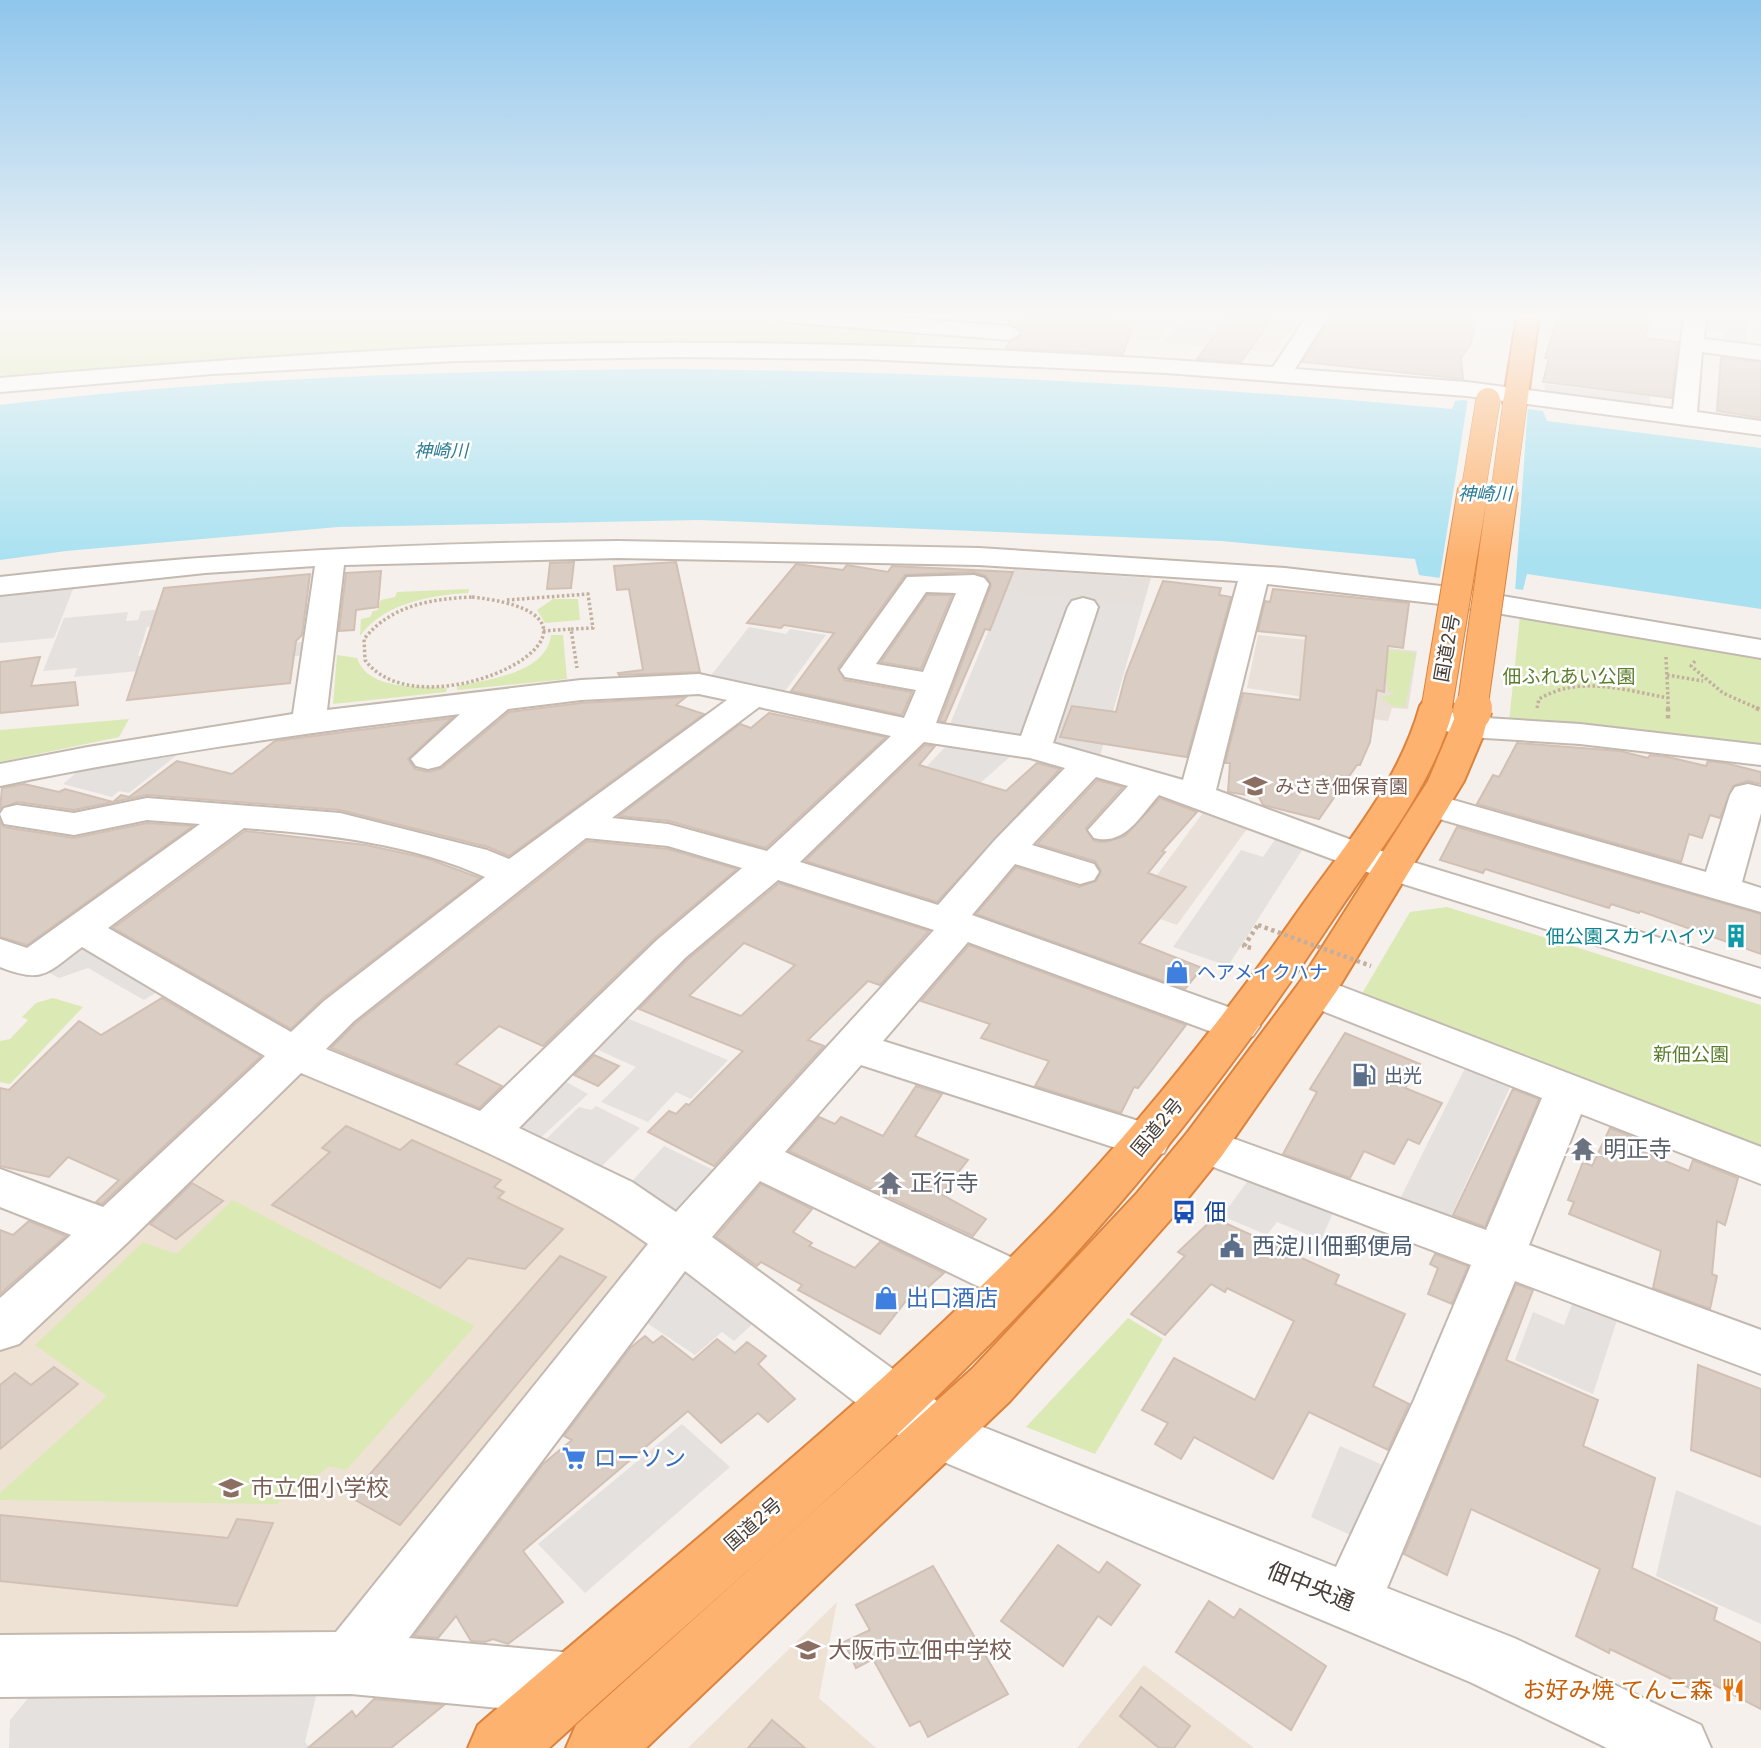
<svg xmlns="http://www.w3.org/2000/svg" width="1761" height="1748" font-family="Inter,'Noto Sans JP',sans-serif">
	<rect width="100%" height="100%" fill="#f5f0eb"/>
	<g fill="#e9e1d9">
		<path d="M1006 316H1170L1175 317 1158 342 1007 329Z"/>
		<path d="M1183 316H1303L1274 353 1163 342Z"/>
		<path d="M1258 635 1417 651 1408 709 1392 708 1388 721 1333 714 1328 701 1247 688Z"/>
		<path d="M1205 810 1250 825 1177 925 1132 909Z"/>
	</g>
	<path fill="#e5e0dc" d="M1014 569 1151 578 1100 756 1021 738 949 727Z"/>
	<g fill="#eee2d5">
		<path d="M306 1067 658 1235 341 1634 0 1644V1341Z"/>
		<path d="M837 1602 819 1698 876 1748H688Z"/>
		<path d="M1144 1665 1254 1748H1077Z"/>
	</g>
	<g fill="#dbe9b5">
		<path d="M0 316H633L736 319 922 334 907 351 732 346 350 352 0 382Z"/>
		<path d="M469 589 468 593C430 595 383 604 360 636L361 619 370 617 373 611 378 610 381 600 395 597 397 592Z"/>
		<path d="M553 599H578L580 620 545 623 537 610Z"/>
		<path d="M1520 616 1761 656V746L1509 722Z"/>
		<path d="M551 635H563L567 679 457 690V686C487 680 547 673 551 635Z"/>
		<path d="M1383 649 1416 653 1405 707 1392 706 1381 697 1396 694 1388 691Z"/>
		<path d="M337 655 357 658C369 692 419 685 447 688L446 692 333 704Z"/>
		<path d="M129 719 119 737 0 762V730Z"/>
		<path d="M1447 907 1761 1005V1152L1360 997 1410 912Z"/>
		<path d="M53 998 83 1007 10 1084 0 1082V1041L10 1039 28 1020 22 1017 36 1003Z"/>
		<path d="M233 1200 475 1326 346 1470 330 1466 277 1504 0 1500V1493L107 1396 35 1345 143 1242 176 1254Z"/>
		<path d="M1128 1318 1163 1339 1095 1454 1026 1427Z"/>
	</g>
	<g fill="#e4e1df">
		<path d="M1184 316H1228L1210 340 1170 334Z"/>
		<path d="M1707 316H1747V348L1722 342 1723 332 1707 330Z"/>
		<path d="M1545 384 1650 396 1651 409 1544 396Z"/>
		<path d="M73 589 54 638 0 643V596Z"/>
		<path d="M1005 592 1143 605 1113 710 1069 704 1055 745 949 727Z"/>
		<path d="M246 602 245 610 319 603 318 612 147 627 138 656 311 641 308 655 74 677 77 668 43 671 64 618 128 612 126 621 138 620 141 611Z"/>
		<path d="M749 627 786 634 790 629 826 635 785 691 709 678Z"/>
		<path d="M950 742 1012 755 978 785 927 766Z"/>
		<path d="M187 747 129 793 119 791 112 797 63 784 85 765Z"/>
		<path d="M1278 835 1306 844 1228 966 1173 947 1241 850 1263 857Z"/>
		<path d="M77 938 167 986 144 1000 88 968 59 978 37 966Z"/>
		<path d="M617 1014 728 1060 691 1099 676 1092 648 1122 601 1102 636 1067 585 1044Z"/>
		<path d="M1466 1066 1512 1083 1445 1229 1395 1209Z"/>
		<path d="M554 1075 588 1094 535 1143 500 1127Z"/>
		<path d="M596 1106 640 1128 596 1172 542 1143 579 1107 591 1110Z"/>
		<path d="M664 1146 724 1175 685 1221 625 1189Z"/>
		<path d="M1255 1171 1338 1202 1321 1240 1277 1222 1267 1235 1222 1216Z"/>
		<path d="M697 1262 762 1315 734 1341 722 1332 695 1355 638 1317 677 1268Z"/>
		<path d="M1574 1299 1618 1317 1593 1394 1515 1360 1533 1312 1564 1325Z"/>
		<path d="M682 1424 730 1467 585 1593 538 1544Z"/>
		<path d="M1340 1446 1394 1470 1368 1543 1311 1517Z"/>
		<path d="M1676 1490 1761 1526V1624L1656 1576Z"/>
		<path d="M38 1686 317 1692 305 1742 310 1748H9L10 1720Z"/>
	</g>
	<path fill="#a9e1f1" d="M660 369C925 371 1188 385 1452 409L1455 401 1463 400 1543 411 1547 421 1761 448V609L1527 574 1523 590 1419 575 1415 559 1221 541 699 520 338 527 66 551 0 560V405C218 378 440 371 660 369Z"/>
	<path fill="#f5f0eb" d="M1468 398 1528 405 1515 592 1439 582Z"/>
	<g fill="#dacdc3" stroke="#d2c0b4" stroke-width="2" fill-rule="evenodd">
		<path d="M1023 316H1078L1135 321 1123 354 1006 348 1009 343 1023 334 1017 327Z"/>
		<path d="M1230 316H1274L1241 362 1197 359Z"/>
		<path d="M1331 316H1477L1471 343 1461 358 1463 379 1302 362Z"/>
		<path d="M1558 316H1650L1645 338 1678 342 1672 398 1543 382 1549 358H1545Z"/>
		<path d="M1721 357 1761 362V418L1717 411Z"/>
		<path d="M574 562 571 588 547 589 550 563Z"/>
		<path d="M676 562 700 672 619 675 618 673 643 670 629 589 617 590 614 566Z"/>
		<path d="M796 564 843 570 847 565 888 572 892 566 1013 572 990 630 985 629 945 722 940 721 991 585 986 576 974 572 905 575 838 668 845 680 912 692 902 715 791 691 834 633 784 625 781 628 747 623Z"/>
		<path d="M381 571 378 607 356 610 354 630 339 631 346 573Z"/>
		<path d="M310 574 302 635 296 641 290 683 127 700 164 588Z"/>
		<path d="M1163 581 1221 588 1219 595 1231 597 1187 757 1060 737 1072 706 1116 712 1126 674Z"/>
		<path d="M1273 589 1409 603 1403 648 1388 646 1384 692 1377 690 1370 742 1360 765H1357L1319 819 1263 805 1259 797 1228 792 1230 763H1225L1243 693 1300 700 1306 636 1258 631 1265 601 1270 602Z"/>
		<path d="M927 595H952L921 669 881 662Z"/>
		<path d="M40 657 31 686 75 682 78 705 0 713V662Z"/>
		<path d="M686 697 676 705 704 714 509 856 488 847 340 810 147 795 74 810 17 802 0 809 2 788 24 784 59 792 65 789 113 802 121 795 129 797 177 761 232 774 275 741 452 718 408 759 415 769 429 772 442 768 509 712 581 703Z"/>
		<path d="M769 713 886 737 766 848 669 821 619 816 740 724 751 728Z"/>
		<path d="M1517 743 1620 751 1648 758 1650 755 1668 757 1706 766 1708 761 1725 763 1761 772V784L1747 781 1733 786 1720 818 1710 815 1702 838 1689 834 1681 862 1477 804 1493 775 1499 777Z"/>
		<path d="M925 745 935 746 919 765 1006 791 1037 763 1060 769 937 902 805 861Z"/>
		<path d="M1097 780 1123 787 1086 828 1094 841 1105 842 1125 836 1160 798 1197 812 1162 851 1165 852 1148 873 1186 887 1139 943 1202 968 1185 989 976 914 1016 867 1079 887 1096 881 1101 871 1095 861 1037 844Z"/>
		<path d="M0 821 4 827 74 838 147 823 193 826 27 945 0 937Z"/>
		<path d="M1457 827 1761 914V954L1640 911 1639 913 1611 904 1609 908 1485 869 1483 873 1440 860Z"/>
		<path d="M245 831 366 845 426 858 480 878 322 999 291 1029 113 928Z"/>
		<path d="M587 841 668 849 737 869 655 938 543 1046 499 1026 456 1064 502 1086 479 1108 331 1048 356 1023Z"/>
		<path d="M779 883 929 931 880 985 868 981 808 1040 824 1046 714 1166 648 1132 669 1111 676 1114 686 1104 689 1105 743 1051 639 1009 687 960ZM744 943 795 965 741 1016 689 996Z"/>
		<path d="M969 945 1186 1025 1138 1088 1134 1087 1121 1113 1035 1086 1049 1061 981 1038 990 1024 921 1001Z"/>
		<path d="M162 998 261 1056 102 1204 96 1202 119 1180 68 1157 49 1177 0 1166V1088L9 1090 79 1021 101 1035Z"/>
		<path d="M1345 1033 1420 1064 1405 1088 1442 1103 1419 1144 1408 1139 1394 1164 1364 1151 1350 1178 1283 1154 1317 1092 1310 1089Z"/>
		<path d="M594 1055 619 1066 598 1086 574 1075Z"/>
		<path d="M916 1086 942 1094 915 1136 968 1160 941 1194 986 1219 973 1236 789 1151 819 1117 835 1124 841 1117 883 1136Z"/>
		<path d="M1513 1089 1539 1099 1485 1227 1453 1215Z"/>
		<path d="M346 1126 400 1150 412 1140 501 1180 494 1187 504 1192 498 1198 563 1229 525 1269 468 1258 440 1288 272 1205 330 1152 322 1148Z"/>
		<path d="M1610 1128 1631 1136 1627 1145 1689 1171 1693 1160 1738 1178 1725 1225 1717 1221 1712 1274 1717 1276 1710 1309 1653 1288 1661 1251 1569 1214 1574 1202 1568 1200 1583 1162 1592 1166Z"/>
		<path d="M192 1183 223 1201 176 1239 150 1224Z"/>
		<path d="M761 1184 812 1209 793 1232 812 1243 809 1246 855 1268 880 1242 944 1273 919 1295 913 1292 880 1334 798 1290 802 1285 761 1262 757 1266 716 1237Z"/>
		<path d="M1214 1218 1339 1275 1335 1284 1405 1314 1373 1386 1409 1404 1388 1450 1309 1412 1273 1479 1194 1437 1181 1459 1155 1444 1168 1423 1142 1410 1174 1358 1255 1400 1294 1321 1227 1288 1225 1292 1211 1284 1165 1335 1131 1314 1185 1256 1178 1252Z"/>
		<path d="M29 1221 66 1236 0 1294V1230L13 1235Z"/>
		<path d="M1435 1254 1468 1266 1452 1304 1428 1294 1438 1268 1430 1264Z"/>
		<path d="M560 1256 606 1277 400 1525 350 1497Z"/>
		<path d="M1516 1284 1533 1290 1506 1360 1598 1400 1583 1446 1655 1478 1632 1568 1717 1608 1714 1620 1761 1643V1709L1701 1678 1698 1692 1610 1649 1609 1653 1576 1636 1600 1569 1471 1509 1447 1575 1404 1554Z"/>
		<path d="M645 1336 653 1343 662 1336 693 1360 717 1339 735 1353 747 1342 766 1356 758 1364 795 1399 768 1422 758 1413 721 1443 688 1411 523 1551 563 1602 508 1644 493 1639 485 1642 471 1641 456 1616 438 1638 414 1636 543 1464 572 1440 564 1436 630 1348Z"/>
		<path d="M1698 1365 1761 1389V1477L1691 1450Z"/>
		<path d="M54 1367 78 1384 0 1449V1385L15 1373 31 1385Z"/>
		<path d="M0 1515 228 1538 237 1519 273 1523 237 1606 0 1581Z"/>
		<path d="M1058 1545 1099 1573 1107 1562 1140 1585 1111 1625 1098 1616 1063 1666 1001 1621Z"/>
		<path d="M933 1566 1008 1694 928 1737 920 1721 910 1726 873 1659 856 1668 844 1642 870 1630 856 1605Z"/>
		<path d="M1209 1601 1234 1618 1240 1609 1326 1666 1291 1730 1176 1652Z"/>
		<path d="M1141 1687 1190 1726 1174 1748H1159L1120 1716Z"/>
		<path d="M374 1699 444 1705 391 1748H308L352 1711 356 1717Z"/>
		<path d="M772 1720 805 1748H748Z"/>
	</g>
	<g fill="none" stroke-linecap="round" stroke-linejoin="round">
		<g stroke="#c4b9b0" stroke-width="4">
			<g id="minor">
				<path d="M775 316H876L1010 326 1021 333 1010 340 785 322Z"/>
				<path d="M1307 316H1328L1295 369 1467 382 1673 409 1684 316H1706L1704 339 1761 346V360L1702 352 1697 412 1761 421V435L1467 396 1166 373 864 359 679 357 456 361 212 374 0 392V378C151 365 302 354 454 347 727 336 1001 347 1273 367Z"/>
				<path d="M618 541 979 548 1285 568 1449 587 1761 640V658L1449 605 1267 584 1216 790 1406 860 1761 969V997L1378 876 1159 795C1140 816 1125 846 1094 838L1088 830 1128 786 1096 777 1032 845 1094 864 1099 872 1094 880 1080 884 1015 864 972 915 1253 1016 1260 1026 1253 1036 1238 1041 1223 1036 968 942 883 1041 1164 1129 1170 1141 1164 1153 1147 1158 861 1065 785 1152 1034 1268 1041 1282 1034 1296 1016 1302 998 1296 760 1181 712 1237 960 1418 1336 1567 1414 1400 1471 1265 1187 1157 1181 1145 1187 1133 1204 1128 1486 1230 1542 1098 1300 1002 1294 992 1300 982 1315 978 1330 982 1761 1147V1184L1581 1114 1529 1245 1761 1330V1374L1515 1281 1387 1588 1514 1638 1701 1725 1711 1748H1607L1470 1682 920 1452 685 1271 409 1638 572 1653 594 1662 604 1684 594 1706 572 1715 351 1694 0 1697V1635L336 1632 648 1244C543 1169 420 1123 301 1073L127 1243 19 1344 0 1350V1298L71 1235 0 1207V1169L103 1207 265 1056 82 947C47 973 44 984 0 967V939L27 948 200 824 147 820 74 835 4 824 0 814 4 808 17 805 74 813 147 798 340 813 487 850 509 859 727 700 699 694 581 700 508 709 440 766 428 769 416 766 411 759 460 714C306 733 152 754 0 786V764L88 747 293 714 315 566 205 573 0 595V577C206 553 411 543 618 541ZM618 558 979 565 1238 581 1183 780 1053 743 1098 607 1094 601 1083 598 1072 601 1068 607 1021 736 936 723 989 584 984 578 974 575 907 577 840 670 845 677 916 690 904 718 699 674 581 680 327 710 344 565ZM926 592 956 593 923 672 876 664ZM759 707 891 736 767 851 668 824 612 818ZM924 742 1030 758 1065 768 994 841 938 905 800 862ZM244 828C325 834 409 843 485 877L324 1001 291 1032 108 928ZM586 838 668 846 742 868 657 940 480 1111 326 1049 354 1021ZM778 880 934 930 676 1212 632 1182 519 1128 685 958Z"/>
				<path d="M1435 708 1470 717 1580 724 1761 745V765L1580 744 1469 737 1423 725 1418 718 1423 711Z"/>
				<path d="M1748 784 1761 787V813L1742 882 1761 888V912L1419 813 1414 805 1419 797 1432 794 1706 872 1730 795 1735 787Z"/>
			</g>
		</g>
		<g stroke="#dd833d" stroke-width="4">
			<g id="highway">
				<path d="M1517 316H1539L1527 403 1524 408H1506L1503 403Z"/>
				<path d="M1437 696 1449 699 1454 706C1434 786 1379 850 1334 918 1260 1029 1182 1134 1093 1234 928 1421 733 1581 549 1748H468L478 1725C673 1556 877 1397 1056 1211 1145 1117 1225 1016 1299 910 1345 845 1398 784 1420 706L1425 699Z"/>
				<path d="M1472 702 1484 705 1489 712 1483 736 1464 781 1336 992 1221 1157 1171 1219 1010 1401 646 1748H566L576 1725 972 1369 1137 1193 1187 1133 1300 982 1428 781 1460 705Z"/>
			</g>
		</g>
		<g stroke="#c3af9f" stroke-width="3.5" stroke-dasharray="2.5 2.5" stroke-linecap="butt">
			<path d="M472 597C661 618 423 740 365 660L364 639C391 605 431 599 472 597Z"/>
			<path d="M507 600 588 594 593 628 571 629 577 668"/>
			<path d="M543 631 571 629"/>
			<path d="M1666 657 1668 698"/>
			<path d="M1695 661 1691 666 1723 693 1761 710"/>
			<path d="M1667 675 1703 681"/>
			<path d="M1537 708 1539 699C1579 675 1625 690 1668 698V710"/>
		</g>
		<g stroke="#c3af9f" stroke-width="4.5" stroke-dasharray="3.5 3.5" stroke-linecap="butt">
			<path d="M1668 708V721"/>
			<path d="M1756 708 1761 710"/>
			<path d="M1251 948 1244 946 1258 925"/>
		</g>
		<use href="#minor" fill="#fff" fill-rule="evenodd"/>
		<use href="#highway" fill="#fdb26f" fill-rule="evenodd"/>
		<g stroke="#dd833d" stroke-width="25" stroke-linecap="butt">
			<g id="highway-bridge-far2">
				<path d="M1473 492 1488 400"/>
				<path d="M1503 492 1515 403"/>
			</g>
		</g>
		<g stroke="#dd833d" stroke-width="32" stroke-linecap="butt">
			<g id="highway-bridge-far1">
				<path d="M1437 706 1473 490"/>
				<path d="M1472 710 1503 490"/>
			</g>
		</g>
		<g stroke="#dd833d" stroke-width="41" stroke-linecap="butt">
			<path id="highway-bridge" d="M1472 712 1473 708"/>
		</g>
		<path stroke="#c3af9f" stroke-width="4.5" stroke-dasharray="3.5 3.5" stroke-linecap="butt" d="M1258 925 1371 966"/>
		<use href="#highway-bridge-far2" stroke="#fdb26f" stroke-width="24"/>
		<use href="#highway-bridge-far1" stroke="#fdb26f" stroke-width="30"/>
		<use href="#highway-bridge" stroke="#fdb26f" stroke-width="38"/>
	</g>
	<linearGradient id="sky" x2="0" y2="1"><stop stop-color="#8fc6ec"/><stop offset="0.56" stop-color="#faf8f6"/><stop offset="1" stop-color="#faf8f6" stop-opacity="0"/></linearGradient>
	<rect width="1761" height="561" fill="url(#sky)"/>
	<defs>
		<g id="school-bare" transform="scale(1.89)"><path d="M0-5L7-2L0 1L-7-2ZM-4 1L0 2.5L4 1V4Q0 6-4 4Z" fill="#8d6e63" stroke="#fff" stroke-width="2.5" paint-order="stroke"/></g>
		<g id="building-bare" transform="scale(1.89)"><path d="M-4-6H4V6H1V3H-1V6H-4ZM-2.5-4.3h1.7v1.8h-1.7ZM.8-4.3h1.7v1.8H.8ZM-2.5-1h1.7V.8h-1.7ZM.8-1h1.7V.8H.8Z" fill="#0f9aa8" stroke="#fff" stroke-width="2.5" paint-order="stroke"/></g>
		<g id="shop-bare" transform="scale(1.89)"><path d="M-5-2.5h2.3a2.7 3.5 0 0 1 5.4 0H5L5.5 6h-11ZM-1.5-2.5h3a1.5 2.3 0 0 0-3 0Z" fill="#3f7fe0" stroke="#fff" stroke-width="2.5" paint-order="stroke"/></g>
		<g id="fuel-bare" transform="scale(1.89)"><path d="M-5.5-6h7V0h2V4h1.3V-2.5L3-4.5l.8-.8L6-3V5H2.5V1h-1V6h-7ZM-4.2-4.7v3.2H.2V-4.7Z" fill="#5c6f8a" stroke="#fff" stroke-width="2.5" paint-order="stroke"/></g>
		<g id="temple-bare" transform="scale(1.89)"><path d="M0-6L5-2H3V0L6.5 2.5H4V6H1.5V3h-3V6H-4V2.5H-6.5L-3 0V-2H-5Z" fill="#6b7280" stroke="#fff" stroke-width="2.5" paint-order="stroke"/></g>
		<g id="bus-bare" transform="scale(1.89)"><path d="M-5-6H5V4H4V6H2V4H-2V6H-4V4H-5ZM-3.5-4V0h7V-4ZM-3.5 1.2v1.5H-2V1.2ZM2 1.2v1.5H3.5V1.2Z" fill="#1a4fb4" stroke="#fff" stroke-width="2.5" paint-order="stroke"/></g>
		<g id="civic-bare" transform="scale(1.89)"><path d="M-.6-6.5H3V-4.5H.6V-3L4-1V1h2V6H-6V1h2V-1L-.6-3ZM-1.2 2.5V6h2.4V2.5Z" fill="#5c6f8a" stroke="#fff" stroke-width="2.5" paint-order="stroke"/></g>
		<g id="supermarket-bare" transform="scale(1.89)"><path d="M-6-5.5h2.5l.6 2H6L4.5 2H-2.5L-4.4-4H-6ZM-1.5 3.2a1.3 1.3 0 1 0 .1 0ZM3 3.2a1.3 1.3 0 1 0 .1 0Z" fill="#3f7fe0" stroke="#fff" stroke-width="2.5" paint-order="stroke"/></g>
		<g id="restaurant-bare" transform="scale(1.89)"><path d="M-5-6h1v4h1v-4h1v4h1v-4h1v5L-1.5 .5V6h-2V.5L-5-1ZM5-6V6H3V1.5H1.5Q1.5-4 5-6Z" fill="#e8710a" stroke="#fff" stroke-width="2.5" paint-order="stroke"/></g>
	</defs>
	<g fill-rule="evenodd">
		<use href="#school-bare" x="1255" y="786"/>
		<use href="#building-bare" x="1736" y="936"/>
		<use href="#shop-bare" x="1177" y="972"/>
		<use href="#fuel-bare" x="1364" y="1075"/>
		<use href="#temple-bare" x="1583" y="1149"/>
		<use href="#temple-bare" x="890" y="1183"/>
		<use href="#bus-bare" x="1184" y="1212"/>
		<use href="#civic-bare" x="1232" y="1246"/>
		<use href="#shop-bare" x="886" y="1298"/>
		<use href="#supermarket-bare" x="574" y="1458"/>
		<use href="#school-bare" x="231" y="1488"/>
		<use href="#school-bare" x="808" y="1650"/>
		<use href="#restaurant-bare" x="1733" y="1690"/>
	</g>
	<g text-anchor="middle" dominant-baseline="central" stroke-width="5" stroke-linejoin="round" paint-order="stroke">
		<g font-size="18" font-style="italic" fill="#2b7d96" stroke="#fff">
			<text x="441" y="450">神崎川</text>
			<text x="1485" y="493">神崎川</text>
		</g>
		<g font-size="19" fill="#4a4039" stroke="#fff">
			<text transform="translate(1447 648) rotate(-80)">国道2号</text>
			<text transform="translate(1157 1127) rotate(-50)">国道2号</text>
			<text transform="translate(753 1524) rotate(-41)">国道2号</text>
		</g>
		<g font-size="19" fill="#5a7d2b" stroke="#fff">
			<text x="1569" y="676">佃ふれあい公園</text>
			<text x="1691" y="1054">新佃公園</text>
		</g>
		<g font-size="19" fill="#785e54" stroke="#fff" text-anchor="start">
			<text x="1275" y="786">みさき佃保育園</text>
		</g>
		<g font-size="19" fill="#0d838f" stroke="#fff" text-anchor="end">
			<text x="1716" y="936">佃公園スカイハイツ</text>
		</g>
		<g font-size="19" fill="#366cbe" stroke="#fff" text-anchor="start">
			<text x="1197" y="972">ヘアメイクハナ</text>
		</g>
		<g font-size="19" fill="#4e5e75" stroke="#fff" text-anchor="start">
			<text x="1384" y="1075">出光</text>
		</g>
		<g font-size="23" fill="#5b616d" stroke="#fff" text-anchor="start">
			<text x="1603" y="1149">明正寺</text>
			<text x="910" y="1183">正行寺</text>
		</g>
		<g font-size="23" fill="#164399" stroke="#fff" text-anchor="start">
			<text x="1204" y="1212">佃</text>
		</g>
		<g font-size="23" fill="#4e5e75" stroke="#fff" text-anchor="start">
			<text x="1252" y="1246">西淀川佃郵便局</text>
		</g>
		<g font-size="23" fill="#366cbe" stroke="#fff" text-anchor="start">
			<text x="906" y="1298">出口酒店</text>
			<text x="594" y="1458">ローソン</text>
		</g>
		<g font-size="23" fill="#785e54" stroke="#fff" text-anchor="start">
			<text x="251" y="1488">市立佃小学校</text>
			<text x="828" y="1650">大阪市立佃中学校</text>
		</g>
		<g font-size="23" fill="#4a4039" stroke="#fff">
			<text transform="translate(1311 1586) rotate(22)">佃中央通</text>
		</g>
		<g font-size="23" fill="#c56008" stroke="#fff" text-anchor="end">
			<text x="1713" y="1690">お好み焼 てんこ森</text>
		</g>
	</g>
</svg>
